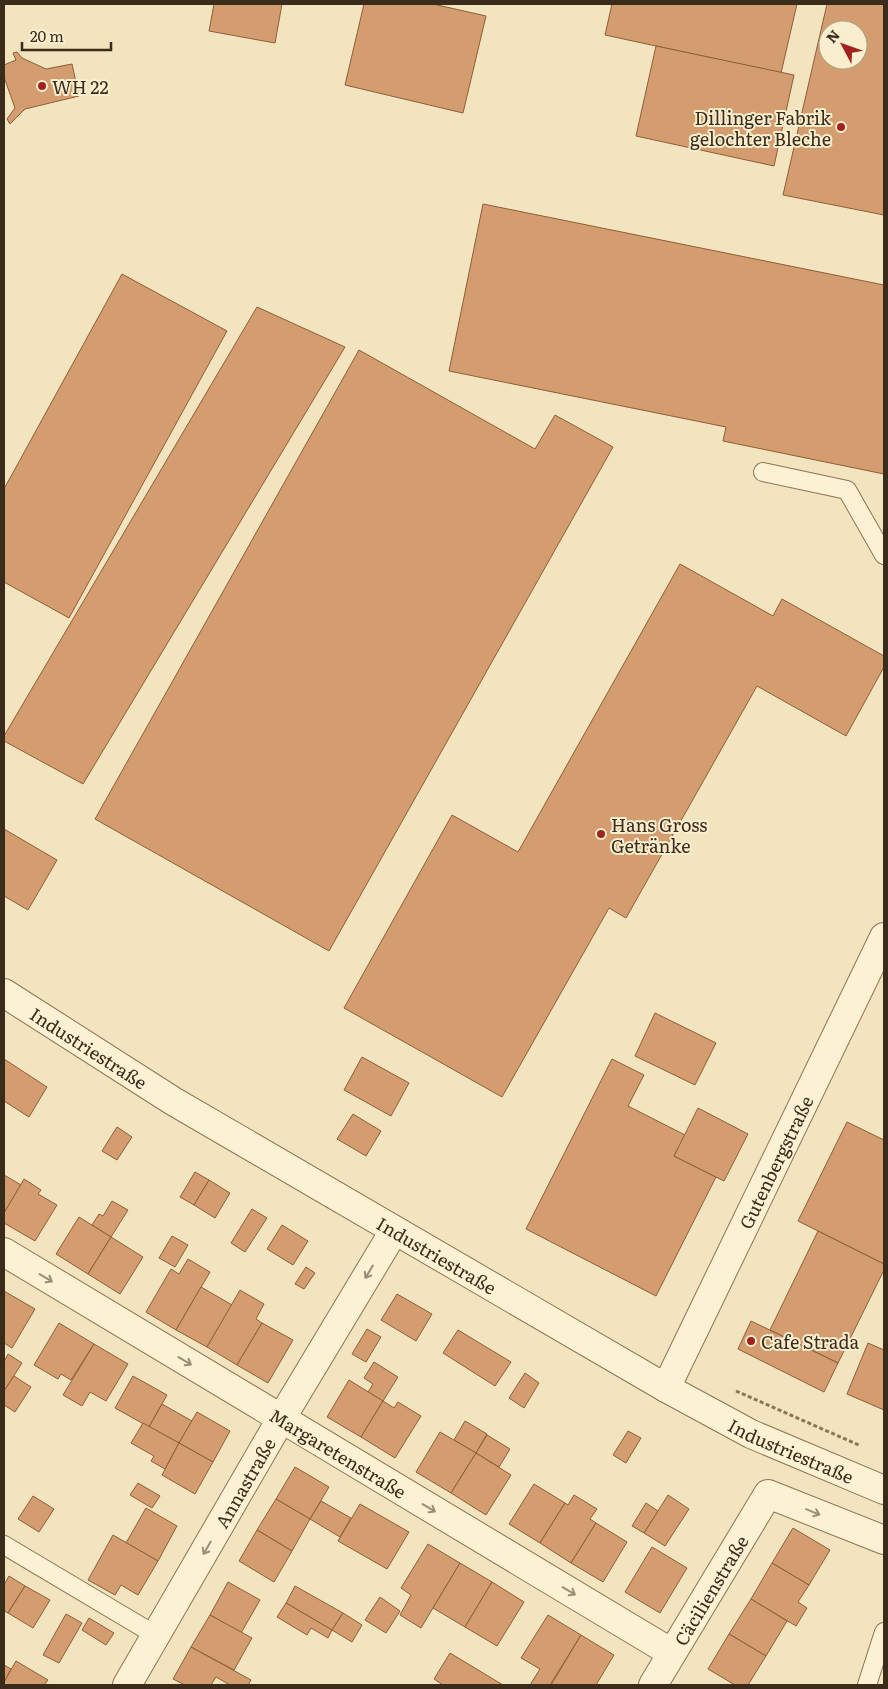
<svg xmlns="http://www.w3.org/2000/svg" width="888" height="1689" font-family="Literata,serif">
	<rect width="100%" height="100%" fill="#f2e4be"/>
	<g fill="#d49d70" stroke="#8e5d38" fill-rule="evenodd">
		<path d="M214 4H282L275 43 209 31Z"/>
		<path d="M364 4H433L486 16 463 113 345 85Z"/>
		<path d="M612 4H797L781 73 605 35Z"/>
		<path d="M827 4H884V215L783 195ZM828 30H858V60H828Z"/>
		<path d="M656 46 794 75 774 166 636 136Z"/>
		<path d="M17 52 22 58 46 69 72 64 79 96 25 109 10 124 7 119 15 108 4 77V65L16 60 13 53Z"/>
		<path d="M483 204 884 285V474L723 441 726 427 449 371Z"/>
		<path d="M122 274 227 331 69 618 4 582V489Z"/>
		<path d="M257 307 345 347 83 784 4 741V736Z"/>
		<path d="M359 350 535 449 555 415 613 447 329 951 95 819Z"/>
		<path d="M680 564 773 616 782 599 884 656V667L846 736 757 686 626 918 609 908 502 1097 344 1008 452 815 518 852Z"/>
		<path d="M4 829 57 860 28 910 4 896Z"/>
		<path d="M655 1013 716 1043 695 1085 635 1056Z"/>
		<path d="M362 1057 409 1083 391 1116 344 1090Z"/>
		<path d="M4 1059 47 1087 29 1117 4 1101Z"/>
		<path d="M612 1059 644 1075 628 1106 685 1135 674 1156 716 1177 656 1296 526 1229Z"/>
		<path d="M698 1108 748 1134 724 1181 674 1156Z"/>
		<path d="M353 1114 381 1131 366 1156 337 1139Z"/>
		<path d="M847 1122 884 1140V1264L798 1221Z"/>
		<path d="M117 1127 132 1137 117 1160 102 1151Z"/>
		<path d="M195 1172 209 1180 194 1205 180 1197Z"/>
		<path d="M4 1175 21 1185 4 1213Z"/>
		<path d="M24 1179 41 1190 38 1194 57 1205 35 1241 4 1223V1213Z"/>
		<path d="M209 1180 230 1193 215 1218 194 1205Z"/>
		<path d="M112 1201 128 1210 111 1237 92 1225 99 1214 103 1216Z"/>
		<path d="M252 1209 267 1218 245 1252 231 1243Z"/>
		<path d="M79 1217 111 1237 88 1274 56 1254Z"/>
		<path d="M282 1225 308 1241 293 1265 267 1249Z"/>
		<path d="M818 1231 884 1264V1270L838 1363 770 1330Z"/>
		<path d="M172 1236 188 1245 175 1267 159 1258Z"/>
		<path d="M111 1237 143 1257 120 1294 88 1274Z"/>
		<path d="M188 1259 210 1272 176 1330 146 1312 171 1269 179 1274Z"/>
		<path d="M306 1267 315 1273 304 1289 295 1284Z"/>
		<path d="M201 1287 232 1305 207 1347 176 1330Z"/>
		<path d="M240 1290 264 1304 256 1319 262 1323 237 1365 207 1347Z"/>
		<path d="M4 1291 35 1309 12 1348 4 1343Z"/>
		<path d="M397 1294 432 1314 416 1341 381 1320Z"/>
		<path d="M751 1321 838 1363 824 1392 738 1349Z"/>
		<path d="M59 1323 94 1344 71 1380 61 1374 58 1379 34 1365Z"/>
		<path d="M262 1323 293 1340 268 1383 237 1365Z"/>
		<path d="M367 1329 381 1337 366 1362 352 1354Z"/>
		<path d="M458 1330 511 1362 495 1386 443 1353Z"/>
		<path d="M868 1343 884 1350V1410L847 1394Z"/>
		<path d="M94 1344 128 1364 106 1401 90 1392 82 1406 63 1395Z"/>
		<path d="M8 1354 22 1363 4 1391V1362Z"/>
		<path d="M374 1362 398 1377 383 1401 368 1392 373 1384 364 1378Z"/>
		<path d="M525 1373 539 1383 524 1408 509 1398Z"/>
		<path d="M14 1376 31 1387 15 1412 4 1405V1391Z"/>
		<path d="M133 1376 167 1395 149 1427 115 1408Z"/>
		<path d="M349 1380 383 1401 361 1437 327 1417Z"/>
		<path d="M383 1401 394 1408 398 1402 421 1416 395 1458 361 1437Z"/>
		<path d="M162 1404 192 1421 179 1443 149 1427Z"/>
		<path d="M197 1412 230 1431 213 1462 179 1443Z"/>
		<path d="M465 1421 487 1434 476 1453 454 1440Z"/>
		<path d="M143 1423 179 1443 165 1469 151 1461 154 1456 131 1443Z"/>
		<path d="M628 1431 641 1438 626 1463 613 1455Z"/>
		<path d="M440 1432 476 1453 451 1493 416 1472Z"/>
		<path d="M487 1435 510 1449 499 1467 476 1453Z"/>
		<path d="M179 1443 213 1462 195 1494 162 1475Z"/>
		<path d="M476 1453 511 1475 486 1515 451 1493Z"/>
		<path d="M295 1467 329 1487 310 1519 276 1499Z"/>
		<path d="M138 1483 160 1496 152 1508 130 1495Z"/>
		<path d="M534 1484 565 1503 540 1543 509 1524Z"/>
		<path d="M574 1495 597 1509 590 1519 596 1523 571 1563 540 1543 565 1503 568 1505Z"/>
		<path d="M668 1495 689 1509 665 1546 644 1533Z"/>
		<path d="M33 1496 54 1509 39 1532 18 1519Z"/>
		<path d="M276 1499 310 1519 292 1551 257 1530Z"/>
		<path d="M321 1501 351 1518 340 1537 310 1519Z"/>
		<path d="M646 1503 658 1511 644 1533 632 1526Z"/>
		<path d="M360 1504 409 1532 387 1569 338 1541Z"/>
		<path d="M146 1508 177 1526 158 1561 126 1543Z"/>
		<path d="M596 1523 627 1542 603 1582 571 1563Z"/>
		<path d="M793 1528 830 1550 809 1585 772 1563Z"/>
		<path d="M257 1530 292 1551 274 1582 239 1561Z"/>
		<path d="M113 1535 158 1561 138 1595 121 1585 115 1595 88 1580Z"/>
		<path d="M428 1544 460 1563 421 1628 400 1615 411 1595 401 1588Z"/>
		<path d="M652 1547 687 1568 660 1613 625 1592Z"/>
		<path d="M460 1563 492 1582 465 1627 433 1608Z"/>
		<path d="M772 1563 809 1585 798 1602 807 1608 796 1626 751 1599Z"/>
		<path d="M9 1576 25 1586 8 1613 4 1611V1585Z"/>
		<path d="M228 1582 260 1600 241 1633 210 1615Z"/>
		<path d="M492 1582 524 1602 497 1646 465 1627Z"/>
		<path d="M25 1586 50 1600 33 1628 8 1613Z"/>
		<path d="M295 1586 343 1613 332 1630 286 1603Z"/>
		<path d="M380 1597 400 1611 386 1633 365 1620Z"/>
		<path d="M751 1599 787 1621 766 1656 729 1634Z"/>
		<path d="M286 1603 332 1630 328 1638 311 1628 307 1635 277 1617Z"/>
		<path d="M343 1613 362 1625 352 1642 332 1630Z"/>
		<path d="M66 1614 82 1623 59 1663 43 1655Z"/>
		<path d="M210 1615 252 1638 234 1670 191 1647Z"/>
		<path d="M548 1615 581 1635 550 1685H530L540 1669 521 1658Z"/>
		<path d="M89 1618 114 1633 106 1645 82 1630Z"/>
		<path d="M729 1634 766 1656 748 1685H735L708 1669Z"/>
		<path d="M581 1635 614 1655 596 1685H551Z"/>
		<path d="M191 1647 251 1680 248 1685H230L216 1677 211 1685H185L173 1679Z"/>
		<path d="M450 1653 503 1685H443L434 1679Z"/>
		<path d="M16 1661 48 1680 44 1685H4V1682Z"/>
		<path d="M4 1665 11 1669 4 1682Z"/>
	</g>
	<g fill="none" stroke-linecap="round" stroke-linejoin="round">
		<g stroke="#8c7455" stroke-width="20">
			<g id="service">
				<path d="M763 472 847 490 884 555"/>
				<path d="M4 1545 157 1636"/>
				<path d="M867 1685 884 1632"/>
			</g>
		</g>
		<g stroke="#8c7455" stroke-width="30">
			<g id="minor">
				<path id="s1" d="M4 993 173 1101 666 1388 751 1434 884 1490"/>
				<path id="s2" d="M4 1252 672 1653"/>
				<path id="s3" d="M666 1388 884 937"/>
				<path id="s4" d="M127 1685 281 1419 394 1231"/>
				<path id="s5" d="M653 1685 768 1494 884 1540"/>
			</g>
		</g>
		<path stroke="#8c7455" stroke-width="3" stroke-dasharray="4 2.5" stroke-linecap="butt" d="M736 1391 861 1446"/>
		<use href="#service" stroke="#fcf1d2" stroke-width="18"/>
		<use href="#minor" stroke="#fcf1d2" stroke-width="28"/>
	</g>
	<defs><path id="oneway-shaft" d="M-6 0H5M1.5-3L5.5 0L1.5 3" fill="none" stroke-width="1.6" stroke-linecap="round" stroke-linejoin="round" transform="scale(1.25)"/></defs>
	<g stroke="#9b8e76">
		<use href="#oneway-shaft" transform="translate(369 1272) rotate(121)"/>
		<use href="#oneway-shaft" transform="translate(46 1278) rotate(31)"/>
		<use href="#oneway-shaft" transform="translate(185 1361) rotate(31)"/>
		<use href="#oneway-shaft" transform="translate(429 1508) rotate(31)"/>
		<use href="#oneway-shaft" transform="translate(813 1512) rotate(22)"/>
		<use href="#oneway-shaft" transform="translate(207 1548) rotate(120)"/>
		<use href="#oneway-shaft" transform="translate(569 1591) rotate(31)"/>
	</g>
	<g fill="#a1221f" stroke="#f9eece" stroke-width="2">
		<circle cx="42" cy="86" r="5"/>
		<circle cx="841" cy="127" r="5"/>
		<circle cx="601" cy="834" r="5"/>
		<circle cx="751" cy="1341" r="5"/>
	</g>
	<g text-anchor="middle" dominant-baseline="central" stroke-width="4" stroke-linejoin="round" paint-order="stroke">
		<g font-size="18" fill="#3a2b1b" stroke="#f9eece" text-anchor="start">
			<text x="52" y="86">WH 22</text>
			<text x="831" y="117" text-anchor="end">Dillinger Fabrik<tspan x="831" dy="21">gelochter Bleche</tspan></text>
			<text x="611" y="824">Hans Gross<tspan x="611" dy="21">Getränke</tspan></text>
			<text x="761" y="1341">Cafe Strada</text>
		</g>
		<g font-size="18" fill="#3a2b1b" stroke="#f9eece">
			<text stroke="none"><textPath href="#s1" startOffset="101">Industriestraße</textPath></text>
			<text stroke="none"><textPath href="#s3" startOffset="251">Gutenbergstraße</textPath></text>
			<text stroke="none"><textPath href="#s1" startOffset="506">Industriestraße</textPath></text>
			<text stroke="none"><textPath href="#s1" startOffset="911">Industriestraße</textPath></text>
			<text stroke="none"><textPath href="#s2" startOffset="390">Margaretenstraße</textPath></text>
			<text stroke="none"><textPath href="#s4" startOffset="234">Annastraße</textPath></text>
			<text stroke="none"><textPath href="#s5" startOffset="111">Cäcilienstraße</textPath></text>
		</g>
	</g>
	<rect width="888" height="1689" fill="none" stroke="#3a2b1b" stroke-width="10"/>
	<g transform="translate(843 45) rotate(311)"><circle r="24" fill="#f9eece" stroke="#ada086"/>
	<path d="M0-4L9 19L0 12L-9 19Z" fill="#a1221f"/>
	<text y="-8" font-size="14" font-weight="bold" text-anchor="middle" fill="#3a2b1b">N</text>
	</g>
	<path d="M22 42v8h89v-8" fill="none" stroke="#3a2b1b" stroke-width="2.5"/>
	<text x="30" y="42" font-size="15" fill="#3a2b1b" stroke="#f9eece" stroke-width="4" paint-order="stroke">20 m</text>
</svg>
